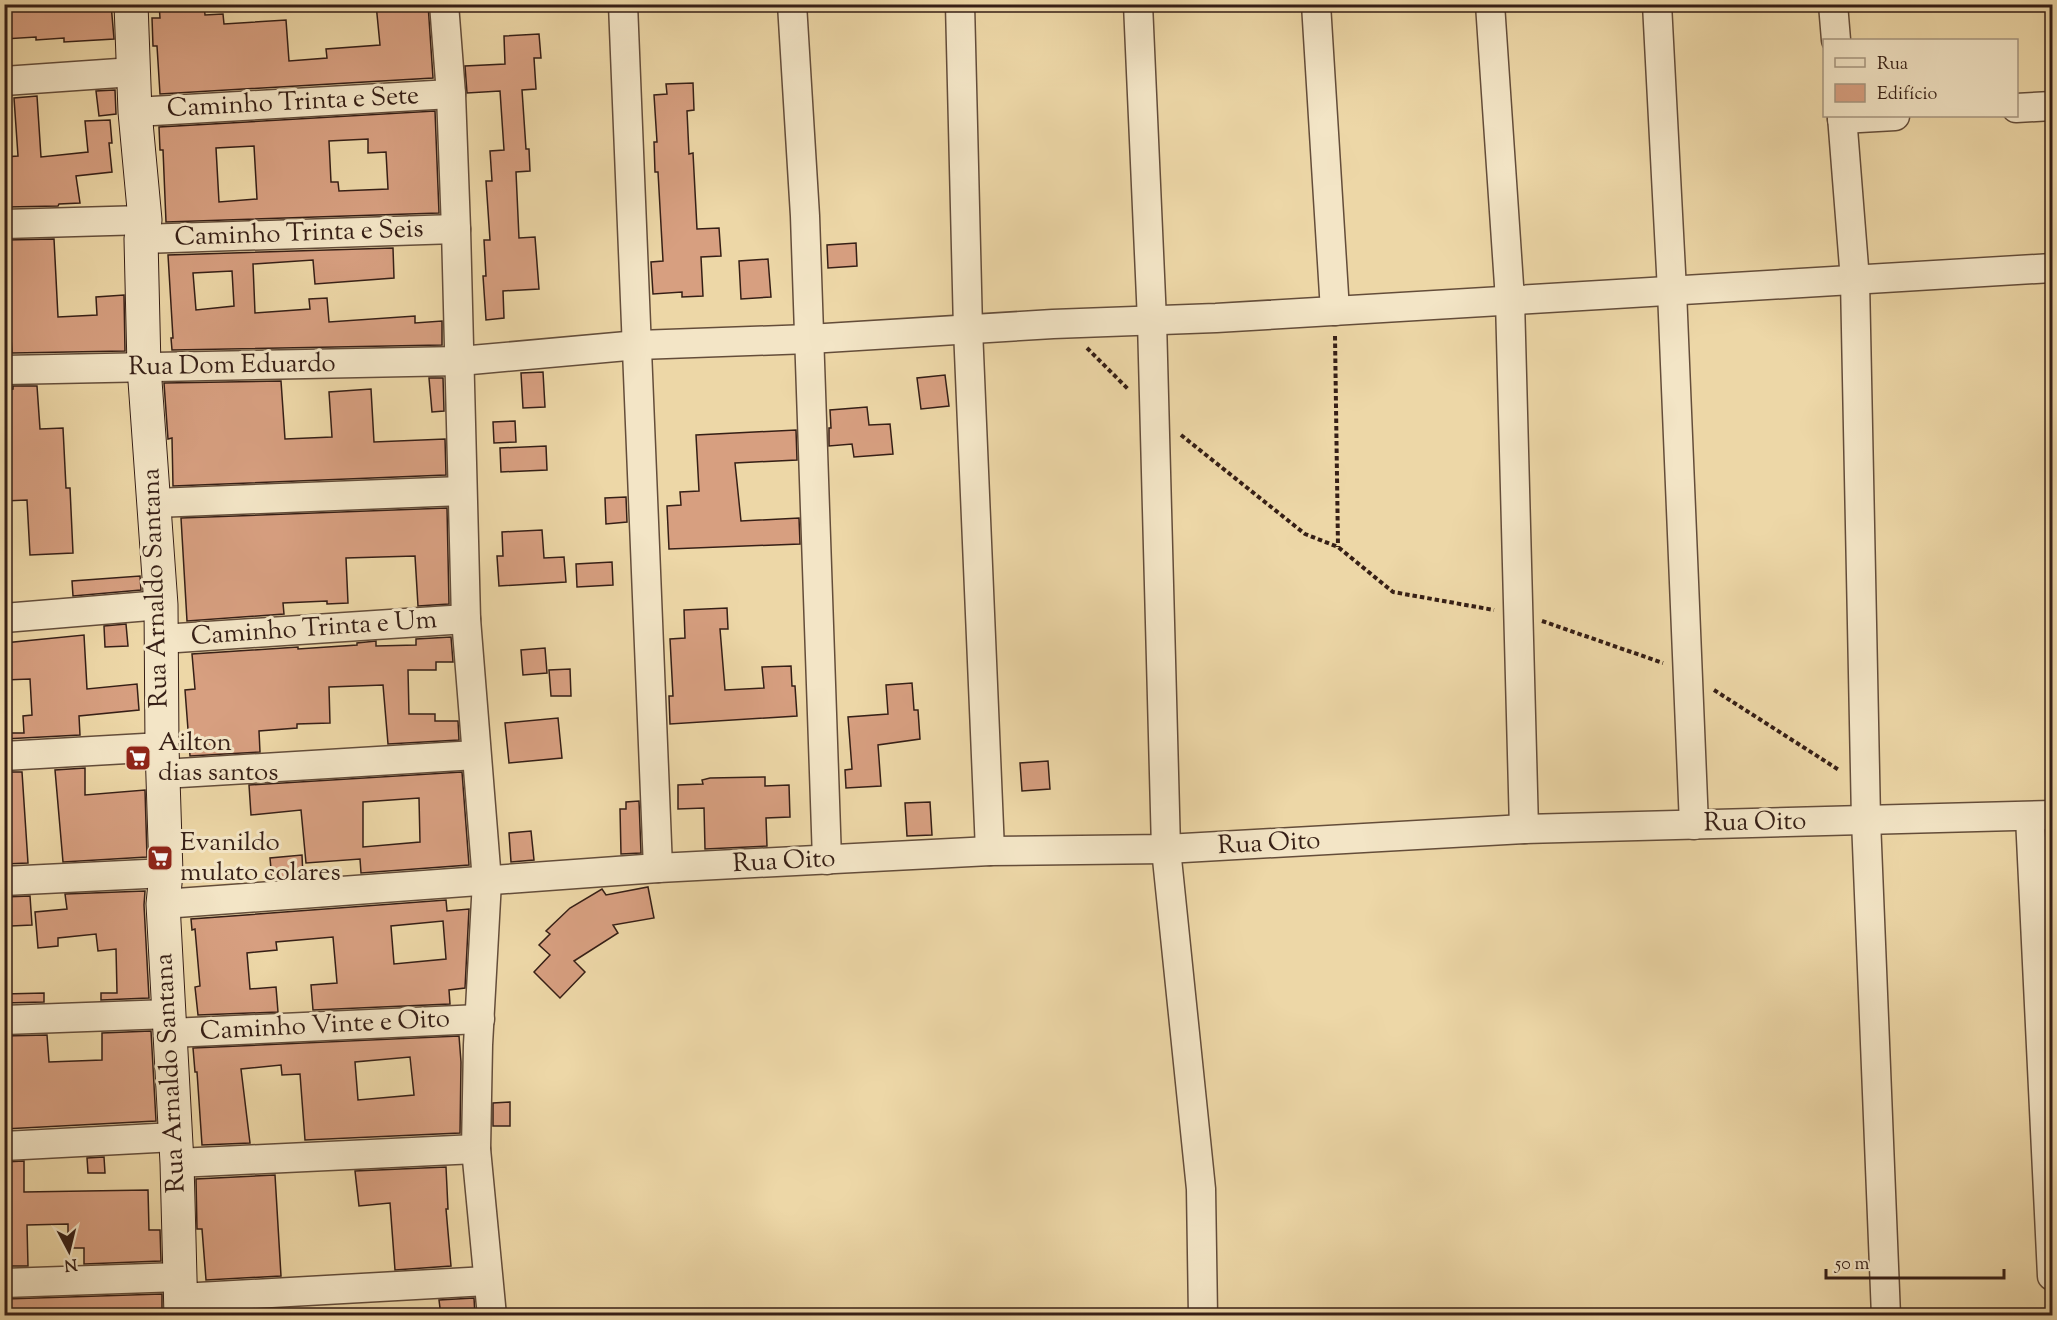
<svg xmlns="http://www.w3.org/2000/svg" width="2057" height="1320" font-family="'Sorts Mill Goudy',serif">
	<rect width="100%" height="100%" fill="#edd7a7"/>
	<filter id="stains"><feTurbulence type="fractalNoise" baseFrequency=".00333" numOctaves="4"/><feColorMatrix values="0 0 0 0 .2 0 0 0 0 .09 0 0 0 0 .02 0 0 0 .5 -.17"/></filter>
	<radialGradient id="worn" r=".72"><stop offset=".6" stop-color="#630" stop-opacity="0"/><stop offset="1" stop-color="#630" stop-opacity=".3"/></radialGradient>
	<g fill="#d79f80" stroke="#361f16" stroke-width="1.5" fill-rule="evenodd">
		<path d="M4 4H111L114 39 64 42V38L36 40V37L4 39Z"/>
		<path d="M159 4H204L205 15 223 14 224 24 286 20 289 61 327 58 326 49 380 45 376 4H428L433 78 160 94 157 46H153L152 18H160Z"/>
		<path d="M539 34 541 58H534L536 89 522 90 526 149H529L530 171 516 172 519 238 535 237 539 289 503 291 504 318 486 320 483 276H486L484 240H490L486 181H492L490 151 504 150 500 91 467 93 465 66 505 64 504 36Z"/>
		<path d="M693 83 694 110 687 111 689 154 693 153 697 229 719 228 721 256 701 257 703 296 682 297V292L653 294 651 262 663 261 658 172H655L654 142H657L654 95 667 94 666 84Z"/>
		<path d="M115 90 116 114 99 116 96 91Z"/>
		<path d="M37 96 41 157 88 152 85 121 110 120 112 143H109L112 172 76 176 80 203 59 204 58 206 7 207 4 157 18 156 14 98Z"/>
		<path d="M435 111 439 213 166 222 163 150H160L159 127ZM368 139V153L386 152 388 189 339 191 338 182H331L329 141ZM254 146 257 199 219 202 216 148Z"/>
		<path d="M54 239 58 317 97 315 96 297 124 295 125 351 12 353 5 240Z"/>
		<path d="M856 243 857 266 828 268 827 245Z"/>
		<path d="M393 248 394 278 315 284 313 260 253 264 255 313 310 309 309 299 327 298 329 322 415 316V323L442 321V345L172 350 171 338H173L168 255ZM232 271 234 306 196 310 193 273Z"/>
		<path d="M768 259 771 297 741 299 739 261Z"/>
		<path d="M543 372 545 407 523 408 521 373Z"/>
		<path d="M945 375 949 406 921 409 917 378Z"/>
		<path d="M429 378H443L444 411 432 412Z"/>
		<path d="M281 381 285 439 332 437 329 392 371 389 374 442 445 439 446 475 173 486 172 438 168 439 164 383Z"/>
		<path d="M13 386H37L40 429 63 428 66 488H70L73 553 30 555 27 500 4 501V390L13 389Z"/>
		<path d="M867 407 869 425 890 424 893 454 854 457 852 444 829 446V428H831L830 410Z"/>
		<path d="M515 421 516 442 494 443 493 422Z"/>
		<path d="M796 430 797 460 735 463 741 521 799 518 800 544 669 549 667 506 681 505 680 492 699 491 696 435Z"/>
		<path d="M546 446 547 470 501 472 500 448Z"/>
		<path d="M626 497 627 522 606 524 605 498Z"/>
		<path d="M447 508 449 604 418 606 415 556 346 558 348 603 327 604V601L283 603 284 614 187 621 181 518Z"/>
		<path d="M542 530 544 558 564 557 566 582 499 586 497 556H503L502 532Z"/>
		<path d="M612 562 613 585 577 587 576 564Z"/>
		<path d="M140 576 141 590 73 596 72 581Z"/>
		<path d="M727 608 728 629H720L725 690 764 688 762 667 791 666 792 686H795L797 716 670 724 669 696H673L670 639 685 638 684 610Z"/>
		<path d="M126 624 128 646 105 647 104 626Z"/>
		<path d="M84 635 87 689 137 684 139 710 79 716 80 735 4 739V733H24L23 716 32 715 30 679 4 680V643Z"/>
		<path d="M451 637 453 662H436V670H408L409 714H435V721H458L459 740 388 744 383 685 329 687 330 723 297 724V728L259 731 260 752 190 756 185 690 195 689 192 654 298 647V649L357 645V643L376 641V646L416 645V639Z"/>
		<path d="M545 648 547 673 523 675 521 650Z"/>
		<path d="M570 669 571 696H551L549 670Z"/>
		<path d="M912 683 914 710H918L920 739 878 745 881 786 846 788 845 770 852 769 848 717 888 714 886 685Z"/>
		<path d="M558 718 562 758 509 763 505 723Z"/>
		<path d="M1048 761 1050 789 1022 791 1020 763Z"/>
		<path d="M85 768V795L145 790 147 857 63 862 55 770Z"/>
		<path d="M4 772H22L28 863 4 864Z"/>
		<path d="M462 772 469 865 361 873 360 859 306 863 301 810 251 815 249 785ZM419 798 420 842 363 847V802Z"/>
		<path d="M765 777V786L789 785 790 817 766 818 767 846 705 849 704 808 678 809V785L703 784 702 780 710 778Z"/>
		<path d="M639 801 641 853 621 854 620 809H626V802Z"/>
		<path d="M930 802 932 835 907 836 905 803Z"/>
		<path d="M531 831 534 860 511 862 509 833Z"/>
		<path d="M302 855 303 877 272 880 270 858Z"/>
		<path d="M648 887 654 918 613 925 618 933 574 961 585 972 560 998 534 972 550 955 539 945 550 934 546 931 570 908 602 889 606 895Z"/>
		<path d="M145 891 144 905 149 998 101 1000V993H117L116 949 98 951 96 934 58 938V946L38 948 35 912 67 909 65 894Z"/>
		<path d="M30 896 32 925 11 926 10 921 4 922V897Z"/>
		<path d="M446 900 447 911 469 909 465 988 449 990 450 1004 313 1010 311 985 337 983 333 937 276 942 277 950 247 953 250 989 276 987 278 1012 198 1015 195 987 200 986 195 929 192 930 191 919ZM443 921 446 959 394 964 391 926Z"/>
		<path d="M44 993V1002L4 1003V994Z"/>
		<path d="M151 1031 156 1121 4 1129V1036L47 1035 49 1062 102 1060V1033Z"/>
		<path d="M459 1036 461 1062 460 1133 305 1140 300 1074 282 1075 281 1065 241 1069 250 1143 202 1145 197 1072H195L193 1048ZM410 1057 414 1095 358 1100 355 1062Z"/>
		<path d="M510 1102V1126H493V1103Z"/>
		<path d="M104 1157 105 1173H88L87 1158Z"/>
		<path d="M24 1161V1192L148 1190 149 1230H160L161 1261 84 1264V1248H68V1224L27 1225 28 1266H4V1162Z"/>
		<path d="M446 1167 448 1209H446L451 1266 395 1270 390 1203 359 1206 355 1171Z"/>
		<path d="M275 1175 281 1276 206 1280 202 1229H197L196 1179Z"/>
		<path d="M162 1294V1316H5V1299Z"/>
		<path d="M474 1298 475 1316H441L439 1300Z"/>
	</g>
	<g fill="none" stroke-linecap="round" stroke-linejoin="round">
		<g stroke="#644d3a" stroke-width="31">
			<g id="street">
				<path d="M444 4 451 94 456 229 466 619 487 881 478 1045 476 1149 492 1316"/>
				<path d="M623 4 658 868"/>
				<path d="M792 4 805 216 827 860"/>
				<path d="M960 4 968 329 990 851"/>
				<path d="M1138 4 1152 321 1166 849 1201 1189 1203 1316"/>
				<path d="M1316 4 1335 311"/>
				<path d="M1490 4 1510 300 1524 829"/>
				<path d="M1657 4 1672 291 1694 825"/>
				<path d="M1833 4 1836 40"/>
				<path d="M4 81 133 72"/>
				<path d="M2016 108 2052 106"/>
				<path d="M135 112 451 94"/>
				<path d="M1842 116 1855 280 1866 820 1886 1316"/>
				<path d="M1842 119 1895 116"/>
				<path d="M4 224 145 220"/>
				<path d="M141 239 456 229"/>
				<path d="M4 370 460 361 638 345 809 339 1053 324 1216 318 2052 268"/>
				<path d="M155 503 462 491"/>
				<path d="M4 618 161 605"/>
				<path d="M162 639 466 619"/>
				<path d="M4 756 162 747"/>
				<path d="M163 774 476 755"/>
				<path d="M2030 817 2052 1276"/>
				<path d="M4 881 166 873"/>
				<path d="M163 904 658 868 990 851 1166 849 1524 829 2052 815"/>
				<path d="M4 1020 169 1014"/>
				<path d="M170 1033 480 1019"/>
				<path d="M4 1146 175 1137"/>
				<path d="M177 1163 476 1149"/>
				<path d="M4 1283 180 1277"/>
				<path d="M180 1298 487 1281"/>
			</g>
		</g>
		<g stroke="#361f16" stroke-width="35">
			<path id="secondary" d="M131 4 135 112 145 220 141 239 144 367 161 605 162 747 166 873 163 904 177 1163 181 1316"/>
		</g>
		<g stroke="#361f16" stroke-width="4" stroke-dasharray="4.5 3" stroke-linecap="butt">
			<path d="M1335 336 1338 547"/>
			<path d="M1087 348 1128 389"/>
			<path d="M1181 435 1305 534 1338 547 1393 592 1494 610"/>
			<path d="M1542 621 1663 663"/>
			<path d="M1714 690 1839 770"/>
		</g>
		<use href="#street" stroke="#f3e5c6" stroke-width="28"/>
		<use href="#secondary" stroke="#f3e5c6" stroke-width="33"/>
	</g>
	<defs>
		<g id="supermarket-square" transform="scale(1.35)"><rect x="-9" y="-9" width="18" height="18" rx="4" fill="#8f2418" stroke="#f3e5c6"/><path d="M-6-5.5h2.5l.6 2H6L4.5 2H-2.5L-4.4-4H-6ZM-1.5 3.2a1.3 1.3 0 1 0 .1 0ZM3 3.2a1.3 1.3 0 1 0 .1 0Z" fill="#fff"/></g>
	</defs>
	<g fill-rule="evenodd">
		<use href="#supermarket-square" x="138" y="758"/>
		<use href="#supermarket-square" x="160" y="858"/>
	</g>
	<g text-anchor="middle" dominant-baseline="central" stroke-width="6" stroke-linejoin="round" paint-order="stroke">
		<g font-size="26" fill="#361f16" stroke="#f3e5c6">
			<text transform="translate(293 103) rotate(-3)">Caminho Trinta e Sete</text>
			<text transform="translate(299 234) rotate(-2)">Caminho Trinta e Seis</text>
			<text transform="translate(232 366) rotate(-1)">Rua Dom Eduardo</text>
			<text transform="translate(156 588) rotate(-92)">Rua Arnaldo Santana</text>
			<text transform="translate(314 629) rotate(-4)">Caminho Trinta e Um</text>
			<text transform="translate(1755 823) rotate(-1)">Rua Oito</text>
			<text transform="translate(1269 844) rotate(-3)">Rua Oito</text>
			<text transform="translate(784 862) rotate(-3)">Rua Oito</text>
			<text transform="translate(325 1026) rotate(-3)">Caminho Vinte e Oito</text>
			<text transform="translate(171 1073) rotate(-93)">Rua Arnaldo Santana</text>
		</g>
		<g font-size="26" fill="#361f16" stroke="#f3e5c6" text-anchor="start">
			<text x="158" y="743">Ailton<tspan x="158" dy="30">dias santos</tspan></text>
			<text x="180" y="843">Evanildo<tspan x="180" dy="30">mulato colares</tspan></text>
		</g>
	</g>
	<rect width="2057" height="1320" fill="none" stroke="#edd7a7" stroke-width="24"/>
	<rect x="6" y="6" width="2045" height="1308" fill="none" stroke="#361f16" stroke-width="3"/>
	<rect x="12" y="12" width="2033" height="1296" fill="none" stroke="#361f16" stroke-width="1.5"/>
	<rect x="1823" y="39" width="195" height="78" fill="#f3e5c6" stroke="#a79680" stroke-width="1.5"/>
	<rect x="1835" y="58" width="30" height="9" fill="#f3e5c6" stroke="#a79680" stroke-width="1.5"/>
	<text x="1877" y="69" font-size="18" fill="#361f16">Rua</text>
	<rect x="1835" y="84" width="30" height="18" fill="#d79f80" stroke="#a79680" stroke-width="1.5"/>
	<text x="1877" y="99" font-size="18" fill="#361f16">Edifício</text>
	<g transform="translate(69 1251) rotate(173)" stroke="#f3e5c6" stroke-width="4.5" paint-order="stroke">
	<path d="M0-4.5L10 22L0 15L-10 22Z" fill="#361f16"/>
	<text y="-9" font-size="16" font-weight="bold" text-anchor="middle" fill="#361f16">N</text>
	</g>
	<path d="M1826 1269v9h178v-9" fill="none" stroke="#361f16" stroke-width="3"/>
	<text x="1835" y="1269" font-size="18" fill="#361f16" stroke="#f3e5c6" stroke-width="4.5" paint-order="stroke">50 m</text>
	<rect width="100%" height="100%" filter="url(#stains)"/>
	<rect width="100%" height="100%" fill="url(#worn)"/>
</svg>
